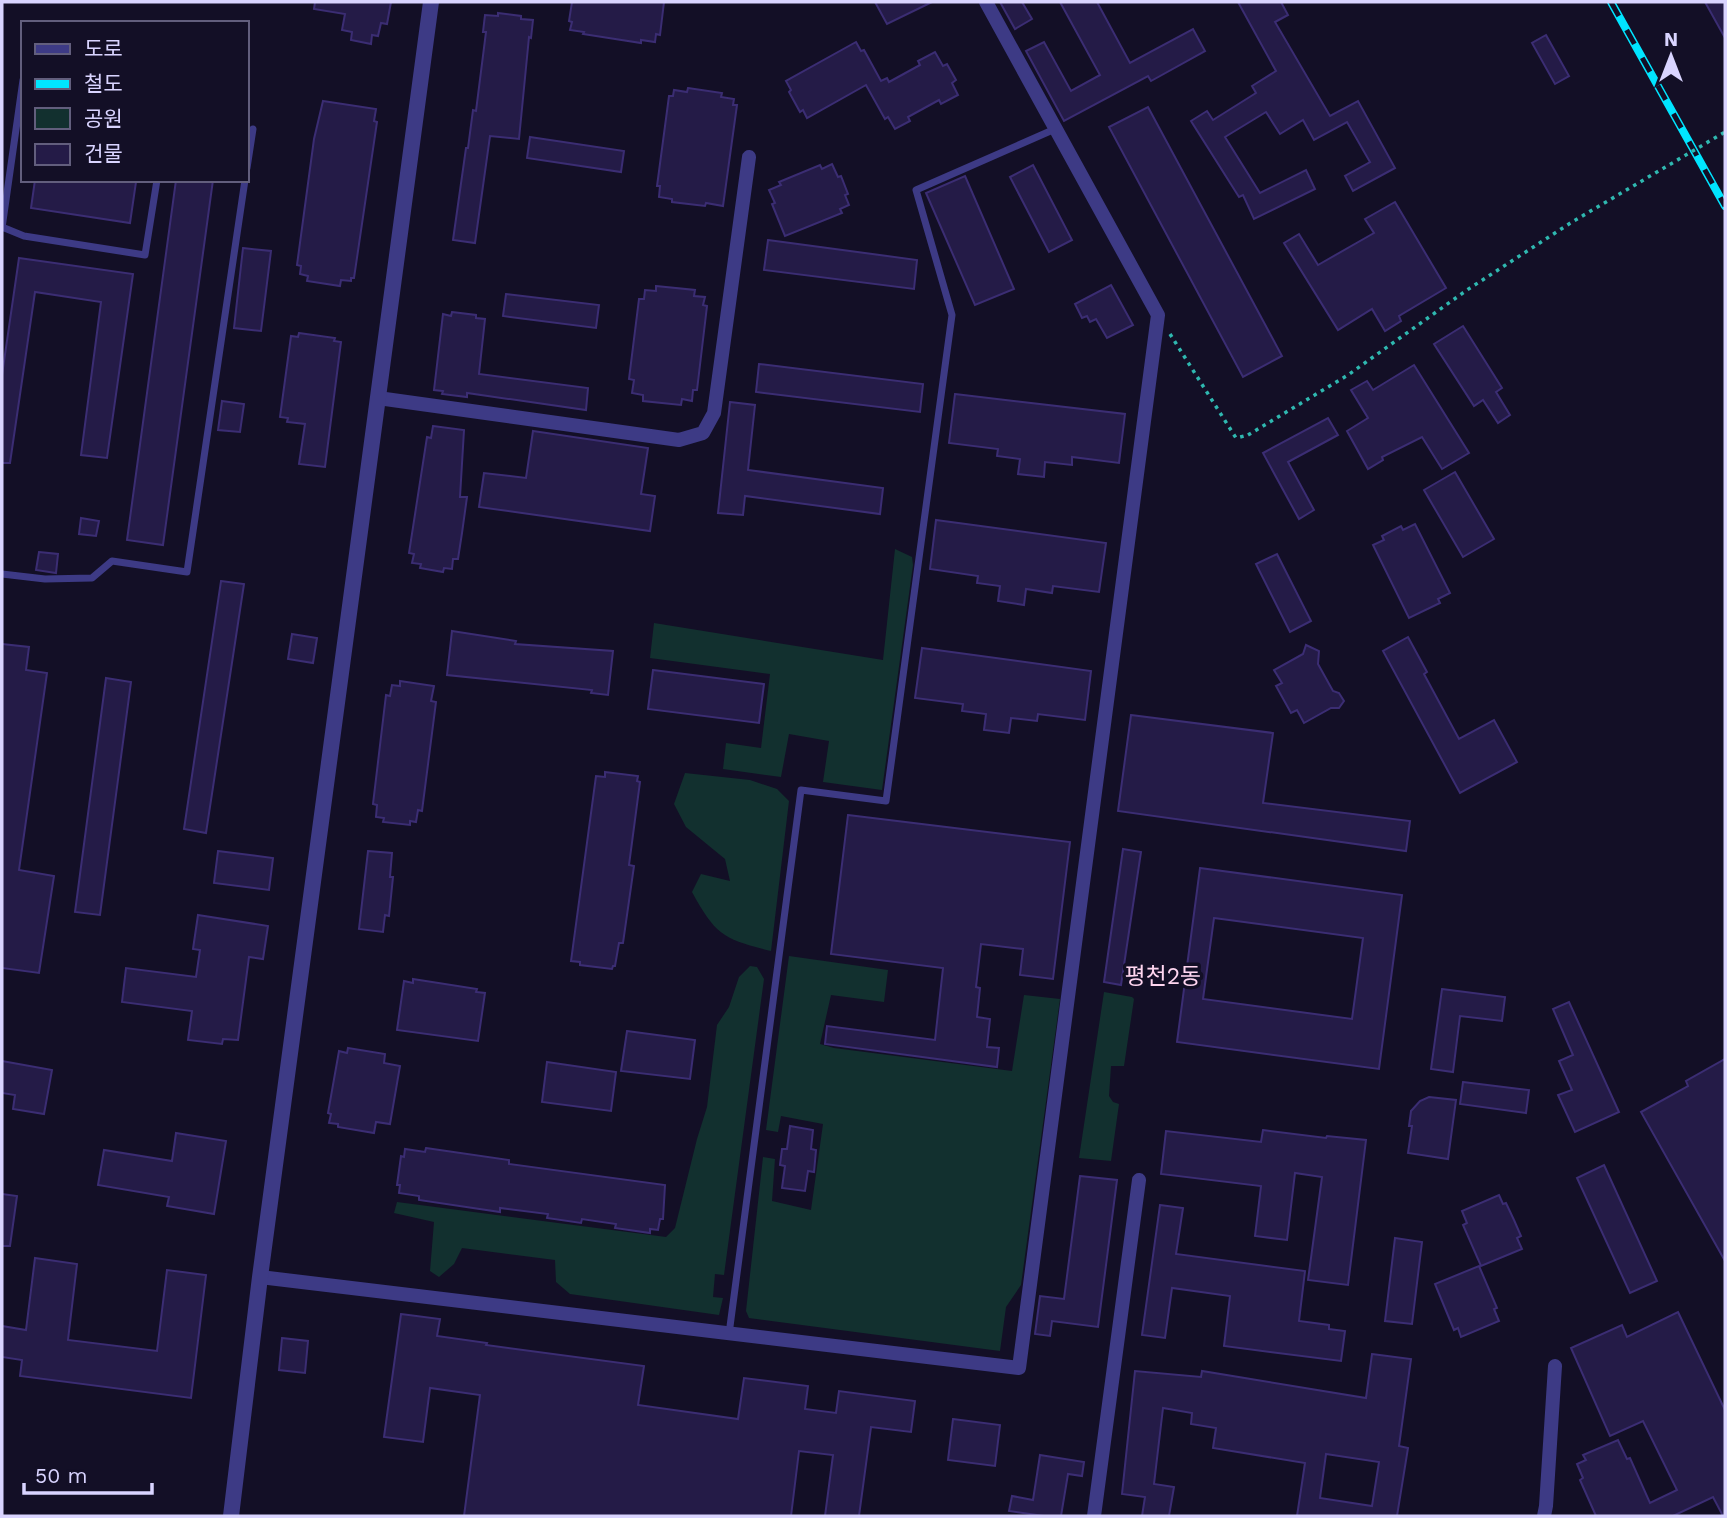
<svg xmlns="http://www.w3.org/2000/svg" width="1727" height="1518" font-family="'Work Sans','Noto Sans KR',sans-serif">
	<rect width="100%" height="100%" fill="#130f26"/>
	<g fill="#12302f">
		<path d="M895 549 912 557 913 565 882 790 823 782 829 741 789 734 781 777 723 769 726 743 761 748 770 674 650 658 654 623 883 660Z"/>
		<path d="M685 773 750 780 777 789 789 801 771 951C724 939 716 936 692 892L701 874 730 881 725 859 686 827 674 804Z"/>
		<path d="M789 956 888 970 884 1002 831 995 820 1044 834 1048 1012 1071 1024 995 1060 999 1021 1285 1006 1307 1000 1351 749 1318 746 1311 763 1157 775 1159 772 1201 811 1210 823 1124 781 1116 778 1132 766 1130Z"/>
		<path d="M750 966 757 967 764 979 724 1275 715 1274 713 1297 723 1298 719 1315 570 1294 556 1282 555 1260 462 1248 454 1264 439 1277 430 1271 434 1222 394 1213 397 1202 666 1237 675 1228 697 1139 707 1107 717 1025 729 1007 739 977Z"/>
		<path d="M1104 992 1132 997 1134 999 1124 1066H1111L1109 1096 1113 1102 1119 1104 1111 1161 1079 1158Z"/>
	</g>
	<g fill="#241b47" stroke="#3b2d73" stroke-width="2" fill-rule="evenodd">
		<path d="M315 2H391L387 24 381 23 378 36 372 35 371 44 351 40 352 32 342 30 345 14 314 9Z"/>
		<path d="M572 2H664L660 35 656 34 655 42 641 40V43L583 34 584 32 570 30 572 22 569 21Z"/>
		<path d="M875 2H932L887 24Z"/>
		<path d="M1000 2H1022L1032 19 1015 29Z"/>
		<path d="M1060 2H1097L1130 63 1193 29 1205 51 1151 81 1148 76 1064 121 1026 51 1044 42 1071 91 1100 75Z"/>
		<path d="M1238 2H1281L1288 15 1275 22 1330 116 1358 101 1395 168 1353 191 1345 176 1370 162 1347 122 1314 140 1303 120 1280 134 1266 112 1225 137 1260 193 1306 170 1315 189 1254 219 1243 195 1239 197 1191 121 1207 111 1213 120 1256 93 1252 86 1276 71Z"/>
		<path d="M1705 2H1725V38Z"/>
		<path d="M498 13 521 16V19L533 20 531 38 529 37 519 139 490 136 475 243 453 240 466 148H468L473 110 476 111 486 32H483L485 15 498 16Z"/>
		<path d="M1546 35 1569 76 1555 84 1532 43Z"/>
		<path d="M856 42 861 51 864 50 881 81 887 78 889 82 920 65 918 61 935 52 943 66 947 64 956 80 952 83 958 95 941 104 939 100 908 117 910 121 895 129 888 117 885 119 866 85 807 118 803 110 800 112 789 92 791 90 786 81Z"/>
		<path d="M688 88 722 93 721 97 734 99 733 105H737L723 206 706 203 705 206 672 202V199L659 197 660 186H657L669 96H673L674 90 687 92Z"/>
		<path d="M323 101 376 109 374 121 377 122 354 278H351V281L341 280 340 286 307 281 308 276 300 274 301 266 297 265 314 139Z"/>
		<path d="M1148 107 1282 356 1243 377 1109 127Z"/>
		<path d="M530 137 624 151 621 172 527 158Z"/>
		<path d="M832 164 838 177 841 176 848 194 845 195 849 205 840 209 842 213 785 236 772 204 775 203 769 190 781 185 779 182 820 165 822 169Z"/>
		<path d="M1033 165 1072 240 1049 252 1010 177Z"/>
		<path d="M965 176 1014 289 975 305 926 193Z"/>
		<path d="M35 180 136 182 130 223 31 208Z"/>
		<path d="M176 180H213L163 545 127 540Z"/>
		<path d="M1395 202 1446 288 1399 316 1401 321 1385 331 1372 309 1338 330 1284 243 1299 234 1318 265 1374 233 1365 219Z"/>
		<path d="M768 240 917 260 914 289 764 270Z"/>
		<path d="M243 248 271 251 261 331 234 328Z"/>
		<path d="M19 258 133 274 107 458 81 455 101 302 35 292 10 463H2V375Z"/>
		<path d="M1111 285 1133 325 1107 338 1096 319 1090 322 1087 316 1082 318 1075 304Z"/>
		<path d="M656 286 695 290 694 296 705 297 703 305 707 306 697 390H693L692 401 682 399 681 405 643 401V395L632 393 634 380 629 379 639 299H644L645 290 656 291Z"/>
		<path d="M506 294 599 305 596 328 503 316Z"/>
		<path d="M452 312 476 315V318L485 319 479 374 588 388 586 410 467 393V397L442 394 443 391 434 390 443 314 451 316Z"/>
		<path d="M1463 326 1502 388 1496 392 1510 415 1498 423 1483 400 1474 406 1434 344Z"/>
		<path d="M299 333 335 338 334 341 341 342 325 467 299 464 305 424 287 422 288 418 280 417 291 336 298 337Z"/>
		<path d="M759 364 923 384 920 412 756 392Z"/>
		<path d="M1414 365 1469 453 1442 469 1422 437 1382 457 1383 460 1368 469 1347 431 1368 418 1351 390 1367 381 1373 390Z"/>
		<path d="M955 394 1125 414 1119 463 1072 457V465L1045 462 1044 477 1018 474 1020 459 997 456 998 449 949 443Z"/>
		<path d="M222 401 244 404 240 432 218 430Z"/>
		<path d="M730 402 755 405 748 470 883 488 880 514 745 496 743 515 718 513Z"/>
		<path d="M1328 418 1338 435 1288 462 1314 510 1299 519 1263 453Z"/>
		<path d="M433 426 464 430 460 497H467L462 533 458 559H453L452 569 444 568 443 572 420 568 421 564 412 563 414 554 409 553 427 437 431 438Z"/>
		<path d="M533 431 648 448 641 494 655 496 650 531 479 507 484 473 526 478Z"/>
		<path d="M1455 472 1494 539 1463 557 1424 490Z"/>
		<path d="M81 518 99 521 96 536 79 534Z"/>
		<path d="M936 520 1106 543 1099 592 1053 586 1052 593 1026 589 1024 605 998 601 1000 586 977 583 978 576 930 569Z"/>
		<path d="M1415 524 1450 593 1438 599 1440 603 1409 618 1373 545 1384 540 1382 536 1401 526 1403 530Z"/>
		<path d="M39 552 58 554 56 573 36 570Z"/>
		<path d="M1277 554 1311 621 1290 632 1256 564Z"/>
		<path d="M221 581 244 584 206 833 184 829Z"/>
		<path d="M452 631 516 641 515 644 613 651 608 695 591 693 592 690 447 675Z"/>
		<path d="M292 634 317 638 313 663 288 659Z"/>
		<path d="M1408 637 1427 672 1424 674 1459 739 1494 720 1517 762 1460 793 1383 651Z"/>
		<path d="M2 644 29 647 26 670 47 673 19 870 54 876 39 973 2 968Z"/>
		<path d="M1306 645 1319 651 1318 664 1333 691 1339 693 1344 701 1339 708H1331L1304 723 1297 710 1291 713 1276 686 1282 683 1274 670 1303 654Z"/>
		<path d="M922 648 1091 671 1085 720 1038 714 1037 721 1011 718 1009 733 984 730 986 714 962 711 963 704 915 698Z"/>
		<path d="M653 670 764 684 759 723 648 709Z"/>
		<path d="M106 678 131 682 100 915 75 912Z"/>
		<path d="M400 681 434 686 431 701 436 702 422 811 418 810 416 822 410 821V825L383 822 384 818 376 817 377 805 373 804 386 695 390 696 392 685 400 686Z"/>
		<path d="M1131 715 1273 733 1263 803 1410 821 1406 851 1118 811Z"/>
		<path d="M605 772 638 776 637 781 640 782 629 865 634 866 623 943H619L615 966H613L612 969 580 965V962L571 961 596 776 605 777Z"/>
		<path d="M848 815 1070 842 1053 979 1020 975 1023 949 981 944 976 987 980 988 977 1017 990 1019 987 1047 999 1048 997 1067 825 1044 827 1026 935 1040 943 968 831 954Z"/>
		<path d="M1123 849 1141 852 1121 985 1104 982Z"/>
		<path d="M218 851 273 858 269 890 214 883Z"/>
		<path d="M368 851 392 853 390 877H393L389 916 385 915 383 932 359 929Z"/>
		<path d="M1200 868 1402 895 1379 1069 1177 1042ZM1214 918 1363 938 1352 1019 1203 999Z"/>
		<path d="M198 915 268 926 263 959 249 957 238 1040 223 1039 222 1044 188 1040 192 1011 122 1002 126 968 196 977 200 950 193 949Z"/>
		<path d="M413 979 477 989 476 992 485 993 478 1041 397 1030 404 981 413 983Z"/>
		<path d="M1442 989 1505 997 1502 1021 1460 1016 1453 1072 1431 1069Z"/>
		<path d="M1569 1002 1619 1112 1575 1132 1558 1095 1572 1090 1559 1061 1573 1055 1553 1009Z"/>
		<path d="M627 1031 695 1040 690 1079 621 1071Z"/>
		<path d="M348 1048 385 1054 384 1063 400 1066 390 1124 376 1122 374 1133 338 1127V1124L329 1123 331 1114 328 1113 339 1051 347 1053Z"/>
		<path d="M1725 1059V1261L1641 1112 1688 1086 1686 1081Z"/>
		<path d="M2 1061 52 1070 44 1114 13 1109 15 1095 2 1093Z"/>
		<path d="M547 1062 616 1072 611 1111 542 1102Z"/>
		<path d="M1463 1082 1529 1090 1526 1113 1460 1104Z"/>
		<path d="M1429 1097 1456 1100 1448 1159 1408 1153 1412 1126H1409L1411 1111 1420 1101Z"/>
		<path d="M790 1126 813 1130 811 1149 816 1150 814 1172 808 1171 805 1191 782 1188 785 1166 780 1165 782 1149H787Z"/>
		<path d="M1263 1130 1326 1138 1327 1136 1366 1140 1348 1285 1308 1280 1322 1177 1295 1173 1287 1240 1255 1236 1261 1186 1161 1174 1166 1131 1261 1142Z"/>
		<path d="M176 1133 226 1141 214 1214 167 1206 169 1197 98 1185 104 1150 172 1161Z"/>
		<path d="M426 1148 509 1160V1164L665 1185 663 1219H660L658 1230 650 1229V1233L615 1228 616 1224 582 1219 581 1223 547 1218 548 1214 500 1208V1212L419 1200V1196L399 1193 400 1185H397L401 1156 404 1157 405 1149 425 1152Z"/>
		<path d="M1604 1165 1657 1281 1630 1293 1577 1178Z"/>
		<path d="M1080 1176 1117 1180 1098 1327 1052 1321 1050 1336 1035 1334 1040 1296 1064 1299Z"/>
		<path d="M2 1194 17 1196 10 1246H2Z"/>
		<path d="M1499 1195 1503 1204 1506 1203 1514 1220 1521 1236 1517 1238 1522 1249 1481 1266 1463 1225 1467 1223 1462 1211Z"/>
		<path d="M1160 1205 1183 1208 1176 1254 1305 1271 1299 1321 1329 1325V1329L1345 1331 1341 1361 1224 1346 1230 1296 1172 1288 1165 1338 1142 1335Z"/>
		<path d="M1395 1238 1422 1242 1412 1324 1385 1321Z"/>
		<path d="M35 1258 77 1264 68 1340 157 1351 167 1270 206 1275 191 1398 20 1376 22 1360 2 1357V1326L26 1330Z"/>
		<path d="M1479 1266 1497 1308 1494 1309 1499 1321 1461 1337 1458 1328 1454 1330 1435 1284Z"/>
		<path d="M1678 1312 1725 1410V1516H1723L1713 1497 1673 1516H1596L1580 1480 1583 1478 1577 1464 1586 1460 1583 1455 1618 1440 1627 1459 1630 1458 1650 1503 1677 1490 1643 1421 1610 1436 1571 1348 1622 1325 1627 1337Z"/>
		<path d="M401 1314 440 1319 437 1336 487 1343 486 1345 644 1366 638 1405 738 1419 744 1378 808 1386 805 1409 836 1413 839 1391 915 1401 911 1432 871 1427 859 1516H825L833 1455 799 1451 791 1516H464L480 1395 430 1388 423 1442 384 1437Z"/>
		<path d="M282 1338 308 1341 305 1373 279 1370Z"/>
		<path d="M1372 1354 1411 1359 1399 1446 1408 1448 1397 1516H1297L1305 1463 1213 1448 1216 1428 1191 1424 1192 1413 1163 1408 1154 1484 1174 1487 1169 1516H1142L1145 1497 1122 1494 1135 1371 1201 1377 1202 1371 1366 1398ZM1326 1454 1379 1462 1372 1506 1320 1498Z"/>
		<path d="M953 1419 1000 1425 995 1466 948 1460Z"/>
		<path d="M1040 1455 1084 1462 1082 1476 1068 1474 1061 1516H1044L1009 1511 1012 1496 1033 1500Z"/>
	</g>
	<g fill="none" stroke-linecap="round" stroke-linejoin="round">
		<path stroke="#2fb8b0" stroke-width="3.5" stroke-dasharray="3.5 5" stroke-linecap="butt" d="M1170 334 1236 438 1248 435"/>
		<g stroke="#3d3a85" stroke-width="7">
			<path d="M247 168 253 129"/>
			<path d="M2 227 24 236 145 255 157 180"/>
			<path d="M2 228 23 80"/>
			<path d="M2 574 45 579 92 578 112 561 187 572 245 180"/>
			<path d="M729 1334 801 790 886 801 952 315 916 190 1055 129"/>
		</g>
		<g stroke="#3d3a85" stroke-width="14">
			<path d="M378 398 679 440 703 433 714 413 749 157"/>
			<path d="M260 1277 1019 1368 1158 315 986 2"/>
			<path d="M1094 1516 1139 1180"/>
			<path d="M1544 1516 1546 1506 1555 1366"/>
		</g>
		<path stroke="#3d3a85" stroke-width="16" d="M231 1516 260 1277 431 2"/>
		<g stroke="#00e5ff" stroke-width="8">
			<path id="rail" d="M1611 2 1725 206"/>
		</g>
		<use href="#rail" stroke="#130f26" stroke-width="5" stroke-dasharray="16" stroke-linecap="butt"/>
		<path stroke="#2fb8b0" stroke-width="3.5" stroke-dasharray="3.5 5" stroke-linecap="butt" d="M1248 435 1348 375 1467 290 1572 222 1725 132"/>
	</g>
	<g text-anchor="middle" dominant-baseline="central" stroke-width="7" stroke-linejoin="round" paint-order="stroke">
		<g font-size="23" fill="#ffd6f0" stroke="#130f26">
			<text x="1163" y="976">평천2동</text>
		</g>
	</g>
	<rect width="1727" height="1518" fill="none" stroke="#d9d4ff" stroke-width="7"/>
	<rect x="21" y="21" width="228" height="161" fill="#130f26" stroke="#625e7d" stroke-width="2"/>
	<rect x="35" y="44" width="35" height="10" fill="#3d3a85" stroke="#625e7d" stroke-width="2"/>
	<text x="84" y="56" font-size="21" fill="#d9d4ff">도로</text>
	<rect x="35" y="79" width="35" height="10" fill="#00e5ff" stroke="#625e7d" stroke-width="2"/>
	<text x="84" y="91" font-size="21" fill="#d9d4ff">철도</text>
	<rect x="35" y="108" width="35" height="21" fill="#12302f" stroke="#625e7d" stroke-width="2"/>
	<text x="84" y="126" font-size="21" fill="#d9d4ff">공원</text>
	<rect x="35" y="144" width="35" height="21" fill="#241b47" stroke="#625e7d" stroke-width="2"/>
	<text x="84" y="161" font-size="21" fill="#d9d4ff">건물</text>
	<g transform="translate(1671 56)" stroke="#130f26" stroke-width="5" paint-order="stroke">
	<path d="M0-5L12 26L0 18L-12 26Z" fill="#d9d4ff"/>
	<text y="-10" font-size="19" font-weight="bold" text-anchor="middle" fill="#d9d4ff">N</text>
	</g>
	<path d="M24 1483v10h128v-10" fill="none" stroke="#d9d4ff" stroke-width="3.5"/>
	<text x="35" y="1483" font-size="21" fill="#d9d4ff" stroke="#130f26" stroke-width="5" paint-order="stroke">50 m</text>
</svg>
